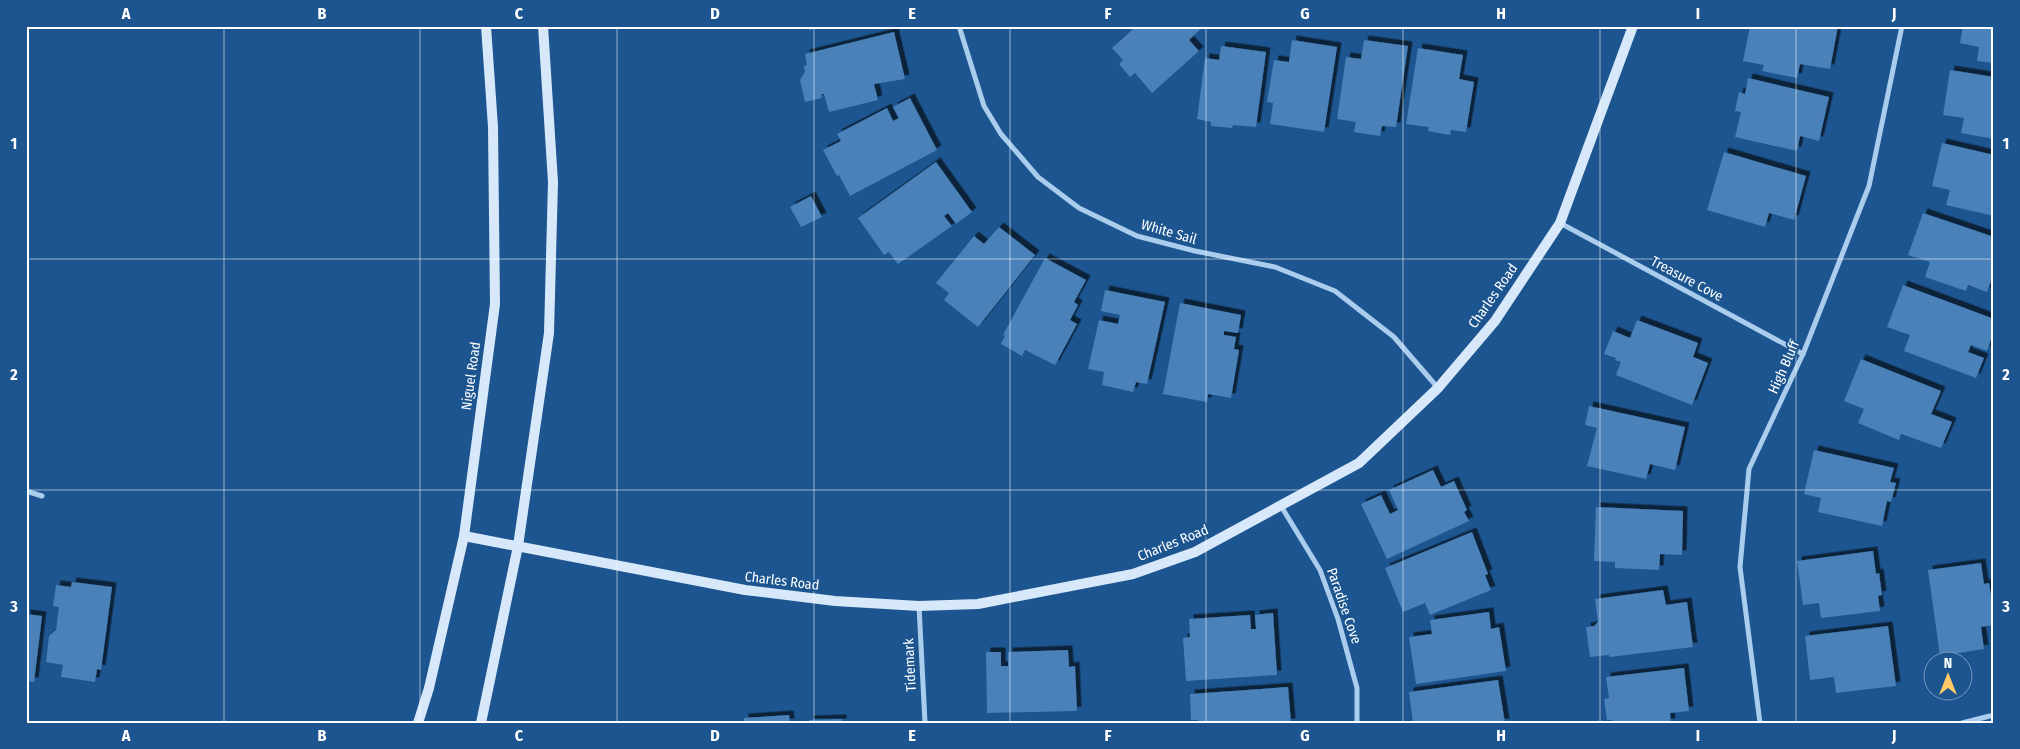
<svg xmlns="http://www.w3.org/2000/svg" width="2020" height="749" font-family="'Fira Sans Condensed',sans-serif">
	<defs>
		<filter id="shadow"><feDropShadow dx="4.5" dy="-4.5" stdDeviation="0" flood-color="#0009"/></filter>
	</defs>
	<rect width="100%" height="100%" fill="#1c558f"/>
	<g fill="#4981b8" filter="url(#shadow)">
		<path d="M808 26H829V27L809 30Z"/>
		<path d="M1136 26H1204L1189 40 1199 51 1152 93 1135 73 1130 77 1119 64 1123 60 1112 48Z"/>
		<path d="M1750 26H1838L1830 69 1800 64 1797 78 1762 71 1764 65 1743 61Z"/>
		<path d="M1963 26H1994V63L1977 61 1979 47 1960 43Z"/>
		<path d="M894 32 905 79 874 84 878 100 829 112 824 94H821L822 98 805 102 800 80 805 72 804 66 807 65 805 54Z"/>
		<path d="M1292 40 1337 47 1324 132 1270 124 1273 103 1267 102 1274 60 1289 62Z"/>
		<path d="M1364 40 1408 46 1396 127 1382 126 1380 136 1354 132 1356 122 1337 119 1346 57 1361 59Z"/>
		<path d="M1221 46 1266 52 1256 127 1233 125 1232 128 1211 126V122L1197 119 1205 58 1219 60Z"/>
		<path d="M1418 48 1463 55 1459 79 1474 82 1466 132 1451 130 1450 135 1428 131 1429 127 1406 124Z"/>
		<path d="M1950 70 1994 77V139L1961 133 1964 118 1943 115Z"/>
		<path d="M1748 78 1829 97 1819 141 1800 136 1797 151 1735 137 1741 112 1735 111 1739 92 1745 94Z"/>
		<path d="M910 98 937 150 850 196 839 175 837 176 823 150 841 141 837 134 887 108 893 121 899 118 893 107Z"/>
		<path d="M1942 143 1994 155V216L1946 205 1950 190 1932 186Z"/>
		<path d="M1724 152 1806 176 1794 220 1769 213 1765 227 1707 210Z"/>
		<path d="M936 162 972 212 956 224 948 213 944 216 952 226 898 264 889 252 884 255 858 218Z"/>
		<path d="M811 196 822 217 801 227 790 207Z"/>
		<path d="M1923 213 1994 237V273L1987 292 1968 285 1966 291 1925 277 1930 262 1908 255Z"/>
		<path d="M999 227 1035 255 978 327 944 300 949 293 936 283 974 236 984 244Z"/>
		<path d="M1045 258 1086 280 1074 302 1078 305 1070 320 1077 324 1055 365 1025 350 1022 356 1001 344 1005 336 1003 335Z"/>
		<path d="M1903 285 1994 319V331L1987 351 1971 345 1968 352 1984 358 1976 378 1904 351 1910 335 1887 327Z"/>
		<path d="M1105 290 1165 302 1147 384 1136 382 1133 392 1102 385 1104 372 1088 369 1099 320 1118 324 1120 315 1101 311Z"/>
		<path d="M1180 303 1241 315 1238 333 1224 331V335L1236 337 1234 349 1239 350 1231 398 1208 394 1207 402 1163 394Z"/>
		<path d="M1637 320 1698 343 1693 357 1708 363 1692 405 1616 375 1621 362 1615 360 1616 358 1604 354 1613 331 1630 338Z"/>
		<path d="M1861 359 1941 391 1931 414 1952 422 1941 448 1901 434 1899 440 1858 423 1864 409 1844 401Z"/>
		<path d="M1589 406 1685 427 1675 470 1650 464 1646 479 1587 466 1597 428 1585 425Z"/>
		<path d="M1814 450 1894 468 1890 482 1896 483 1891 502 1887 501 1882 526 1818 512 1821 498 1804 494Z"/>
		<path d="M1433 470 1441 487 1454 481 1467 510 1464 512 1469 521 1387 559 1361 504 1381 495 1390 514 1398 510 1389 490Z"/>
		<path d="M1596 507 1683 511 1682 555 1660 554 1659 570 1615 568V562L1594 561Z"/>
		<path d="M1991 523H1994V536H1993Z"/>
		<path d="M1472 532 1488 574 1485 575 1491 590 1430 615 1425 603 1403 612 1385 568Z"/>
		<path d="M1873 551 1876 574 1879 573 1882 595 1878 596 1880 611 1821 618 1819 603 1803 605 1797 561Z"/>
		<path d="M1981 563 1984 584 1989 583 1994 615V625L1981 627 1984 649 1940 656 1928 570Z"/>
		<path d="M72 582 112 587 101 670 97 669 95 682 61 677 63 665 46 662 49 636 56 630 59 607 53 606 56 585 71 587Z"/>
		<path d="M1663 590 1666 605 1687 602 1693 647 1609 657V655L1590 657 1586 627 1594 626 1598 622 1595 599Z"/>
		<path d="M1489 612 1491 629 1499 627 1506 671 1416 684 1409 637 1432 634 1430 620Z"/>
		<path d="M1273 613 1277 675 1186 681 1183 638 1190 637 1189 619 1250 615 1251 629H1256L1255 615Z"/>
		<path d="M26 614 42 616 34 682 26 681Z"/>
		<path d="M1888 626 1896 686 1836 693 1834 677 1810 680 1805 636Z"/>
		<path d="M1068 650 1069 667 1075 666 1077 711 987 713 986 652H1001V666H1008V652Z"/>
		<path d="M1684 668 1689 711 1670 713 1671 723H1613L1612 720H1607L1604 699 1609 698 1606 677Z"/>
		<path d="M1498 680 1505 723H1413L1409 692Z"/>
		<path d="M1288 687 1291 723H1198V720H1191L1190 694Z"/>
		<path d="M789 715 790 723H744V718Z"/>
		<path d="M842 719V723H809V720Z"/>
	</g>
	<g fill="none" stroke-linecap="round" stroke-linejoin="round">
		<g stroke="#aacdee" stroke-width="5">
			<path d="M959 26 984 106 1001 134 1038 177 1079 208 1137 236 1195 251 1275 267 1335 291 1394 337 1438 388"/>
			<path d="M1560 223 1803 354"/>
			<path d="M26 491 42 496"/>
			<path d="M1281 506 1320 570 1338 619 1357 688V723"/>
			<path d="M919 606 925 723"/>
			<path d="M1760 723 1740 567 1749 469 1803 354 1869 186 1902 26"/>
			<path d="M1962 723 1994 715"/>
		</g>
		<g stroke="#d7e8fa" stroke-width="10">
			<path d="M464 536 745 590 835 601 919 606 978 604 1133 574 1195 552 1359 463 1438 388 1495 321 1560 223 1633 26"/>
			<path d="M418 723 429 688 464 536 495 304 493 127 486 26"/>
			<path d="M481 723 518 546 549 333 553 182 543 26"/>
		</g>
	</g>
	<path fill="none" stroke="#fff" stroke-width="1" stroke-opacity="0.55" d="M224 26V723M420 26V723M617 26V723M814 26V723M1010 26V723M1206 26V723M1403 26V723M1600 26V723M1796 26V723M26 259H1994M26 490H1994"/>
	<g text-anchor="middle" dominant-baseline="central" stroke-width="4" stroke-linejoin="round" paint-order="stroke">
		<g font-size="14" fill="#fff" stroke="#1c558f">
			<text transform="translate(1169 232) rotate(16)">White Sail</text>
			<text transform="translate(1687 279) rotate(28)">Treasure Cove</text>
			<text transform="translate(1493 296) rotate(-55)">Charles Road</text>
			<text transform="translate(1784 367) rotate(-66)">High Bluff</text>
			<text transform="translate(471 376) rotate(-82)">Niguel Road</text>
			<text transform="translate(1173 543) rotate(-22)">Charles Road</text>
			<text transform="translate(782 581) rotate(7)">Charles Road</text>
			<text transform="translate(1344 606) rotate(71)">Paradise Cove</text>
			<text transform="translate(910 665) rotate(-93)">Tidemark</text>
		</g>
	</g>
	<rect width="2020" height="749" fill="none" stroke="#1c558f" stroke-width="55"/>
	<g transform="translate(1948 676)"><circle r="24" fill="#1c558f" stroke="#7799bc"/>
	<path d="M0-4L9 19L0 12L-9 19Z" fill="#fec967"/>
	<text y="-8" font-size="14" font-weight="bold" text-anchor="middle" fill="#ffffff">N</text>
	</g>
	<rect x="28" y="28" width="1964" height="694" fill="none" stroke="#fff" stroke-width="2"/>
	<g font-size="16" text-anchor="middle" font-weight="bold" fill="#fff">
		<text x="126" y="19">A</text>
		<text x="322" y="19">B</text>
		<text x="519" y="19">C</text>
		<text x="715" y="19">D</text>
		<text x="912" y="19">E</text>
		<text x="1108" y="19">F</text>
		<text x="1305" y="19">G</text>
		<text x="1501" y="19">H</text>
		<text x="1698" y="19">I</text>
		<text x="1894" y="19">J</text>
		<text x="14" y="149">1</text>
		<text x="2006" y="149">1</text>
		<text x="14" y="380">2</text>
		<text x="2006" y="380">2</text>
		<text x="14" y="612">3</text>
		<text x="2006" y="612">3</text>
		<text x="126" y="741">A</text>
		<text x="322" y="741">B</text>
		<text x="519" y="741">C</text>
		<text x="715" y="741">D</text>
		<text x="912" y="741">E</text>
		<text x="1108" y="741">F</text>
		<text x="1305" y="741">G</text>
		<text x="1501" y="741">H</text>
		<text x="1698" y="741">I</text>
		<text x="1894" y="741">J</text>
	</g>
</svg>
